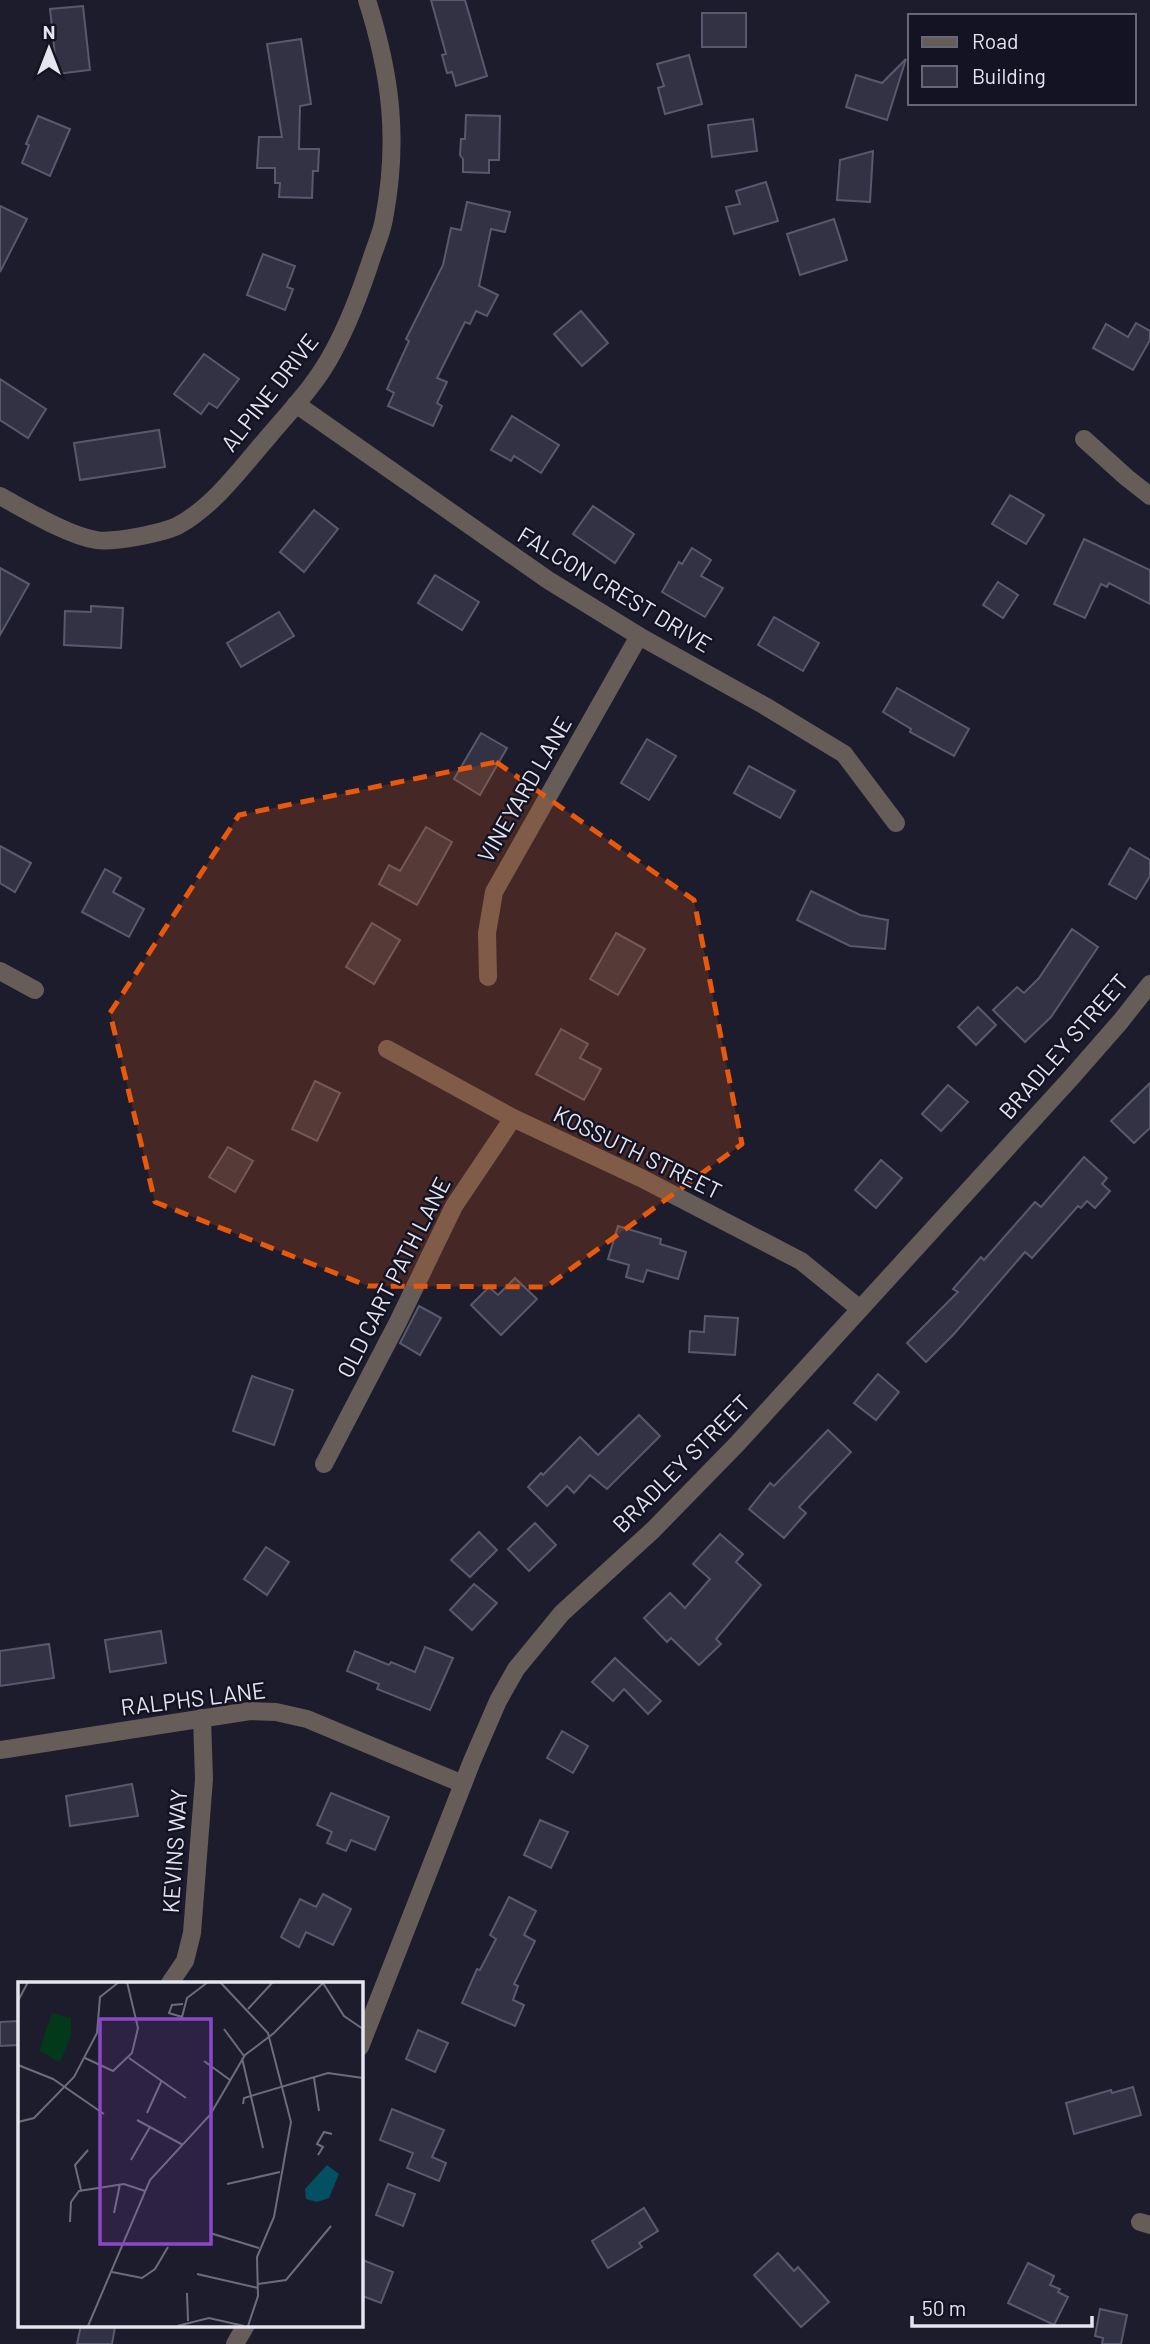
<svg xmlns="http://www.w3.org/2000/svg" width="1150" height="2344" font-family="Barlow,sans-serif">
	<rect width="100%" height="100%" fill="#1d1c2d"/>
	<g fill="#323244" stroke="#59596d" stroke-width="2">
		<path d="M431 0H465L487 76 456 86 452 72 447 73 442 55 446 54Z"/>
		<path d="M83 6 90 70 57 74 50 9Z"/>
		<rect x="702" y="13" width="44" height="34"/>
		<path d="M301 39 311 104 300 106 299 149H319L318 171H313L312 198 279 197 280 183H275V168H257L259 137H282L267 44Z"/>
		<path d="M689 55 702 104 665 114 658 88 664 86 657 64Z"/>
		<path d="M906 59 887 120 846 107 856 75 882 83Z"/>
		<path d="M466 115 500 116 499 160H489V173L463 172V159L460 155 461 139H465Z"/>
		<path d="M38 116 70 129 50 176 22 163 29 145 26 144Z"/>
		<path d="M753 119 757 151 712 157 708 125Z"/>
		<path d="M873 151 870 202 837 200 840 160Z"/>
		<path d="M766 182 778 221 734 234 726 207 740 204 736 191Z"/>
		<path d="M467 202 510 212 505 232 491 229 479 286 498 295 487 316 476 311 470 324 465 322 437 378 447 382 437 403 442 406 433 426 388 406 394 393 387 389 409 341 406 339 443 265 451 228 461 230Z"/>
		<path d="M0 206 27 219 0 272Z"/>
		<path d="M834 219 847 260 800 275 787 234Z"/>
		<path d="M263 254 295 266 287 287 293 289 285 310 247 295Z"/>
		<path d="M581 311 608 343 582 366 554 334Z"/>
		<path d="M1136 323 1150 331V340L1133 370 1093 348 1106 324 1128 337Z"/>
		<path d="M204 354 239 379 217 408 209 403 201 414 174 394Z"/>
		<path d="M0 379 46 409 28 438 0 420Z"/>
		<path d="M512 416 559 445 541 473 514 456 511 461 491 450Z"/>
		<path d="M159 430 165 467 80 480 74 443Z"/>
		<path d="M1010 495 1044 515 1026 544 992 524Z"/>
		<path d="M593 506 634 534 615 563 573 534Z"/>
		<path d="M314 510 338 529 304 572 280 552Z"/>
		<path d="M1084 539 1150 570V604L1109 583 1107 587 1101 584 1085 618 1054 604Z"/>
		<path d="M692 548 711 560 701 576 723 588 705 617 662 592 679 562 682 564Z"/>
		<path d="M0 568 29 584 0 635Z"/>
		<path d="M435 575 479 602 462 630 418 603Z"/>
		<path d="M998 582 1018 595 1003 618 983 605Z"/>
		<path d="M91 606 123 608 121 648 64 645 65 611 91 612Z"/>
		<path d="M279 612 294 636 241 667 227 643Z"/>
		<path d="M774 617 819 643 803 671 758 645Z"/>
		<path d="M897 688 969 729 954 756 910 732 911 729 883 712Z"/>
		<path d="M481 733 507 748 480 795 454 779Z"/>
		<path d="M647 739 676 756 649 800 621 783Z"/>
		<path d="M749 766 795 791 780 818 734 793Z"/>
		<path d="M426 827 452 842 417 905 379 884 389 865 400 871Z"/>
		<path d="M0 846 31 863 15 892 0 883Z"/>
		<path d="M1130 848 1150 860V876L1136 899 1109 884Z"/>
		<path d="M105 869 121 878 113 892 144 909 129 937 82 912Z"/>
		<path d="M811 891 860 915 888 920 885 949 850 946 797 920Z"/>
		<path d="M372 923 400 940 374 984 346 967Z"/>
		<path d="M1072 929 1098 947 1051 1017 1025 1042 993 1010 1017 987 1024 993 1039 978Z"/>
		<path d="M616 933 645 949 618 995 590 979Z"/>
		<path d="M978 1007 996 1025 976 1045 958 1027Z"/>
		<path d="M561 1029 588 1044 580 1058 601 1069 584 1100 536 1074Z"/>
		<path d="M315 1081 340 1093 317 1141 292 1129Z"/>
		<path d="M1150 1083V1128L1134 1143 1111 1121Z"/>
		<path d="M948 1085 968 1102 941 1131 922 1114Z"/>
		<path d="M228 1147 253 1161 235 1192 209 1177Z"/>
		<path d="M1084 1157 1107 1178 1102 1184 1110 1191 1095 1208 1087 1201 1081 1208 1078 1206 1032 1258 1025 1252 954 1334 926 1362 907 1343 958 1292 953 1289 981 1257 984 1260 1035 1202 1041 1207Z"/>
		<path d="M881 1160 902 1178 876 1208 855 1190Z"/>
		<path d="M618 1226 661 1239 660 1244 686 1252 678 1279 647 1270 643 1282 626 1277 629 1265 608 1259Z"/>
		<path d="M515 1278 537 1299 501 1335 471 1305 489 1287 498 1295Z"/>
		<path d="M419 1306 441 1318 420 1355 400 1343Z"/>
		<path d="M705 1316 738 1318 735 1355 689 1352 690 1331 704 1332Z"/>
		<path d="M878 1374 899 1392 876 1420 854 1403Z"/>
		<path d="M252 1376 293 1390 274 1445 233 1431Z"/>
		<path d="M639 1415 660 1436 607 1489 590 1475 574 1493 567 1486 547 1506 528 1487 541 1473 543 1475 580 1437 598 1455Z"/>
		<path d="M828 1430 851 1452 799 1507 806 1513 784 1538 749 1509 770 1483 774 1486Z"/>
		<path d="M535 1523 556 1545 529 1571 508 1549Z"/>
		<path d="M479 1532 497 1550 470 1577 451 1560Z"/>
		<path d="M720 1534 743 1554 736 1562 761 1585 716 1639 721 1644 699 1665 671 1638 667 1642 644 1618 670 1593 685 1608 710 1579 693 1564Z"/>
		<path d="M266 1547 289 1562 267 1595 244 1579Z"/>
		<path d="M474 1584 497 1603 472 1630 450 1610Z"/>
		<path d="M161 1631 166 1663 110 1672 105 1640Z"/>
		<path d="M49 1644 54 1678 0 1686V1651Z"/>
		<path d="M425 1647 453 1658 430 1710 377 1689 379 1684 347 1671 355 1651 389 1665 391 1662 415 1672Z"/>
		<path d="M615 1658 661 1701 648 1714 624 1689 613 1701 592 1682Z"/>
		<path d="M562 1731 588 1746 573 1773 547 1758Z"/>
		<path d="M132 1784 138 1816 70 1826 66 1796Z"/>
		<path d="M331 1793 389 1817 375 1850 351 1840 346 1851 327 1843 332 1832 317 1825Z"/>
		<path d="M540 1820 568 1832 551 1868 524 1855Z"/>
		<path d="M323 1894 351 1909 333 1945 306 1932 299 1947 281 1937 300 1899 316 1907Z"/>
		<path d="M509 1897 536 1911 524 1935 535 1941 514 1984 518 1986 513 2000 524 2005 515 2026 462 2003 477 1969 480 1970 496 1939 490 1935Z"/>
		<path d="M19 2021V2045L0 2046V2022Z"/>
		<path d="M418 2030 448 2043 435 2072 406 2059Z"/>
		<path d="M1133 2087 1141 2115 1074 2134 1066 2103 1111 2090 1112 2093Z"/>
		<path d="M392 2109 444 2130 432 2157 446 2163 439 2181 407 2168 413 2153 380 2140Z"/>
		<path d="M388 2184 415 2194 403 2226 376 2215Z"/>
		<path d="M644 2208 658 2231 639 2243 642 2247 608 2268 592 2241Z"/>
		<path d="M778 2253 794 2271 798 2267 829 2302 801 2327 754 2275Z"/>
		<path d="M360 2259 393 2272 381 2303 360 2295Z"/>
		<path d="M1028 2263 1054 2276 1050 2285 1060 2289 1058 2292 1068 2297 1054 2325 1008 2303Z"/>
		<path d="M1100 2309 1127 2315 1121 2344H1102L1103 2338 1095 2336Z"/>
		<path d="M81 2325H112L115 2327 112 2344H77Z"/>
	</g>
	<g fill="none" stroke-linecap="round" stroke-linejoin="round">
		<g stroke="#665c58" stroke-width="18">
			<path d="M296 404 548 580 639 636 765 706 844 754 896 823"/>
			<path d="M1084 439 1126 477 1150 496"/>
			<path d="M0 496C26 510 67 535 96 540 113 543 164 533 179 525 215 505 242 467 269 436 291 410 317 383 333 352 350 321 362 288 373 254 377 243 382 231 384 219 399 140 391 75 367 0"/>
			<path d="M0 971 35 990"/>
			<path d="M488 977 487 933 494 892 639 636"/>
			<path d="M387 1049 513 1118 643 1179 801 1261 860 1309"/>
			<path d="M324 1464 398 1322 454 1206 513 1118"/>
			<path d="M0 1750 250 1711 276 1712 307 1719 463 1784"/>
			<path d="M170 1983 185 1961 192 1933 204 1779 202 1718"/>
			<path d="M360 2047 472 1761 498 1701 516 1669 562 1613 653 1530 737 1444 1071 1078 1120 1022 1150 984"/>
			<path d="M1140 2222 1150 2225"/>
			<path d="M235 2344 246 2325"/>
		</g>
	</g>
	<path fill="#e8590c" fill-opacity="0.2" stroke="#e8590c" stroke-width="5" stroke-dasharray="14 9" stroke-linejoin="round" d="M496 762 694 900 742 1144 546 1287 368 1286 155 1202 110 1013 239 815Z"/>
	<g text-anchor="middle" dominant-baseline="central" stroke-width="5" stroke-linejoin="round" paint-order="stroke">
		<g font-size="23" fill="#e5e5f0" stroke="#141323">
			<text transform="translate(269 392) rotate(-52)">ALPINE DRIVE</text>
			<text transform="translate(615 589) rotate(31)">FALCON CREST DRIVE</text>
			<text transform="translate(524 789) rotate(-60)">VINEYARD LANE</text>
			<text transform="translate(1063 1046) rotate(-49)">BRADLEY STREET</text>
			<text transform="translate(638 1152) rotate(26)">KOSSUTH STREET</text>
			<text transform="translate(393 1277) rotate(-63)">OLD CART PATH LANE</text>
			<text transform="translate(681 1463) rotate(-45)">BRADLEY STREET</text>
			<text transform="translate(193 1698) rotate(-7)">RALPHS LANE</text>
			<text transform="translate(174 1851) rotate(-86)">KEVINS WAY</text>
		</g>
	</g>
	<g transform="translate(18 1982)">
		<rect width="345" height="345" fill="#1d1c2d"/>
		<path d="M34 31 53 36V54L42 80 21 69Z" fill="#01391a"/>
		<path d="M309 183 321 192 311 216 299 220 288 217 287 207Z" fill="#035062"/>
		<path fill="none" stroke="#6d6c7b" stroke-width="2" d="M202 0 250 51 273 140 256 235 239 275 240 314 230 344M305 1 326 34 345 47M0 19 10 0M165 22 154 23 151 31 164 35 169 16 190 0M230 27 255 0M206 47 226 74M67 76 95 89 114 71 120 46 109 0M111 76 168 116M224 76 245 166M186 79 212 98M0 83 35 97 86 132M296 96 301 129M225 122 226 116 310 91 345 96M129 131 144 98M119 138 165 163M0 140 16 136 56 95 79 51 82 15 101 0M300 173 305 165 299 162 306 150 314 152M113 178 132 145M209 202 262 190M63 208 57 183 70 168M96 231 102 202M52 240 53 220 61 209 106 202 127 209M192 251 241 266M94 290 124 296 137 287 150 265M179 292 240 306M240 302 268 298 313 244M169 311 170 339M70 344 132 198 192 133 227 73 256 51 306 0M159 344 191 336 226 344"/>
		<path fill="#8b48c6" fill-opacity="0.15" stroke="#8b48c6" stroke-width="3.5" d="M82 37H193V262H82Z"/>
		<rect width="345" height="345" fill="none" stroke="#e5e5f0" stroke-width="3.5"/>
	</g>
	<rect x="908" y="14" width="228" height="91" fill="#141323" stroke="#686775" stroke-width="2"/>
	<rect x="922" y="37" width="35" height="10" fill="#665c58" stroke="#686775" stroke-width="2"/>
	<text x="972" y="49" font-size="21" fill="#e5e5f0">Road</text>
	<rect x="922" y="66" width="35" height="21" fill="#323244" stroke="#686775" stroke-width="2"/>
	<text x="972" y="84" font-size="21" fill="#e5e5f0">Building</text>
	<g transform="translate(49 49)" stroke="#141323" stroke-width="5" paint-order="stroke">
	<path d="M0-5L12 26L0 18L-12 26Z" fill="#e5e5f0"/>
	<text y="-10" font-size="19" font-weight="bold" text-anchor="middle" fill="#e5e5f0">N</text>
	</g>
	<path d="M912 2316v10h180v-10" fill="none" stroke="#e5e5f0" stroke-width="3.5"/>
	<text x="922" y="2316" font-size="21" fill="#e5e5f0" stroke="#141323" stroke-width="5" paint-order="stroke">50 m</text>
</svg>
